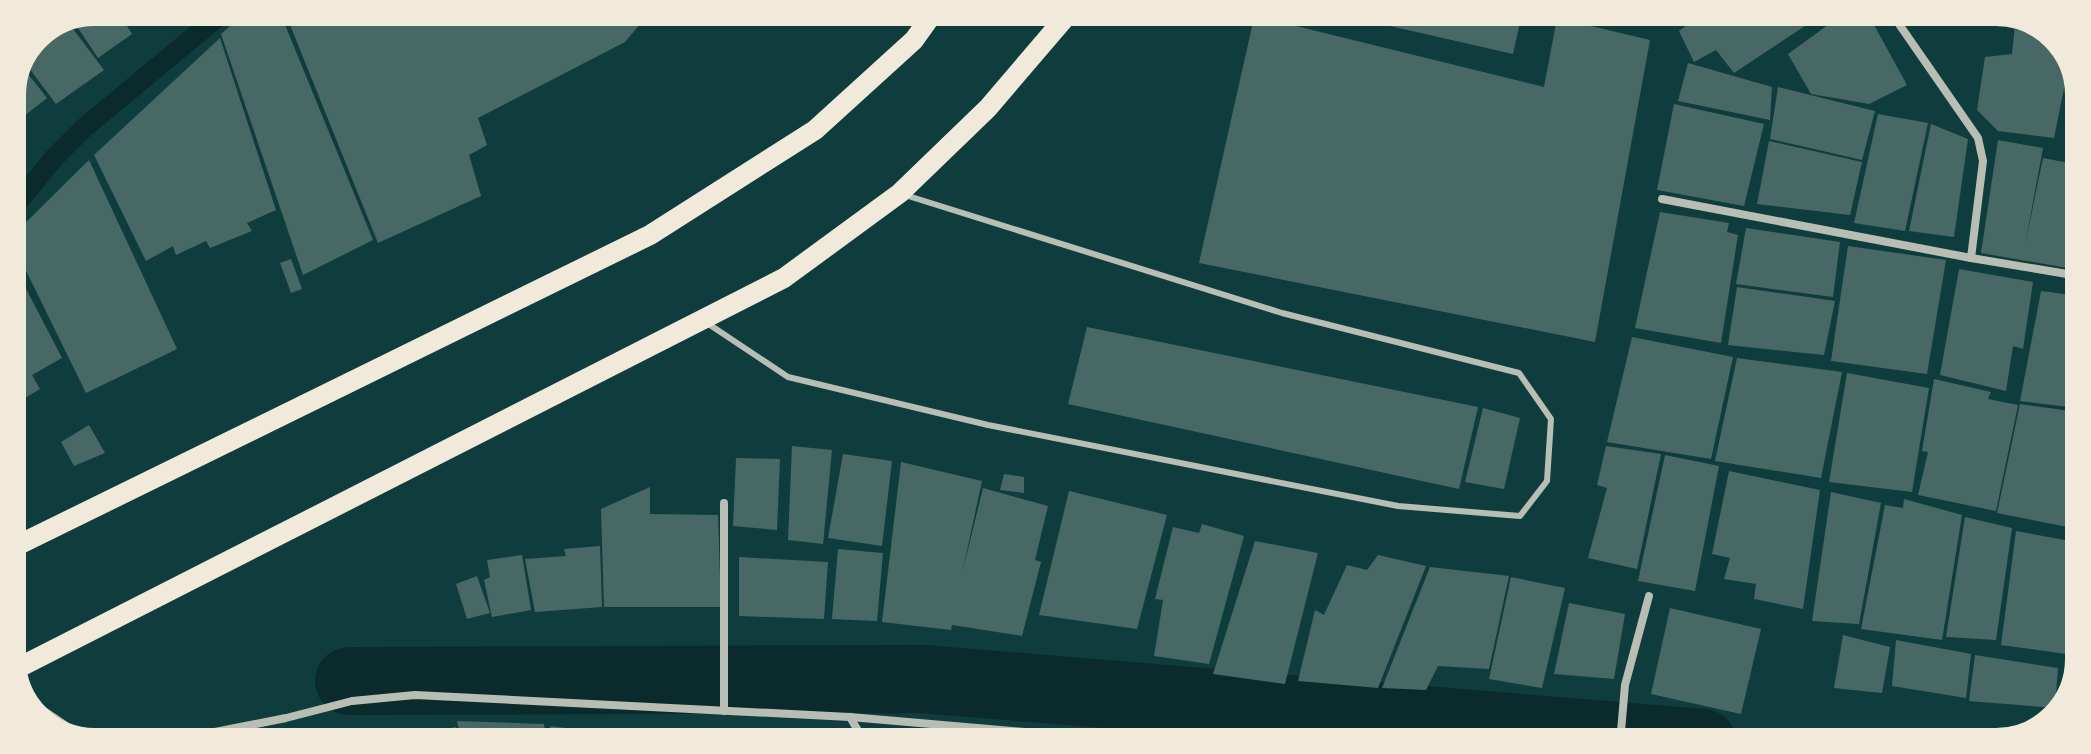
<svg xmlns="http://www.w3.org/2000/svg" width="2091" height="754" font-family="Signika,sans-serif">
	<rect width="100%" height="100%" fill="#0f3d3e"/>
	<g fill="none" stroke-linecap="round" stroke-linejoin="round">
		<path stroke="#0a2a2b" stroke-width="20" d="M10 212 54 158 84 128 226 10"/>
		<path stroke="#0a2a2b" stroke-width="68" d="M349 681 923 679 1703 743"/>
	</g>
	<g fill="#486865">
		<path d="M95 10H126L120 15 132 34 98 58 72 19Z"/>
		<path d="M249 10H279L373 240 303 275 221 34Z"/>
		<path d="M284 10 445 11H651L625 42 478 118 487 145 469 155 481 196 378 243Z"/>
		<path d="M1255 13H1291L1296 26 1544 87 1557 18 1650 40 1595 342 1199 263Z"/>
		<path d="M1370 13H1522L1513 54 1368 21Z"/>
		<path d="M1702 14H1823L1734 73 1716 50 1694 62 1679 31Z"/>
		<path d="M1843 14H1868L1907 85 1869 104 1811 94 1788 54Z"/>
		<path d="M1908 14 1981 15V25L1906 24Z"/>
		<path d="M2016 15H2024L2064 43 2070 59 2054 138 1998 131 1977 110 1985 57 2012 54Z"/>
		<path d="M67 21 104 70 56 104 23 60 35 34Z"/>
		<path d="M220 38 276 210 247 223 252 231 210 248 206 241 176 255 173 246 146 261 94 155Z"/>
		<path d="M1688 63 1772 87 1770 120 1678 101Z"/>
		<path d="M21 65 47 98 10 127V90Z"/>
		<path d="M2078 82 2081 89V110L2074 109Z"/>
		<path d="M1778 87 1875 111 1862 160 1770 139Z"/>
		<path d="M1674 104 1764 124 1744 206 1657 190Z"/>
		<path d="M1878 114 1928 123 1905 231 1854 223Z"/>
		<path d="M1931 124 1968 139 1954 237 1909 231Z"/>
		<path d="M1998 140 2043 148 2025 245 2043 158 2080 165 2079 270 1981 253Z"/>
		<path d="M1769 141 1862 162 1850 215 1757 204Z"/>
		<path d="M89 160 177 349 86 393 10 238Z"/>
		<path d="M1660 212 1729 223 1727 232 1738 235 1721 343 1635 328Z"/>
		<path d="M1746 228 1840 242 1833 297 1736 284Z"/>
		<path d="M1848 246 1946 260 1927 374 1831 361Z"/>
		<path d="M10 258 62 358 32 375 40 389 10 407Z"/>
		<path d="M291 259 302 289 291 293 280 263Z"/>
		<path d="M1959 269 2033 282 2023 349 2013 346 2006 391 1940 375Z"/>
		<path d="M1737 287 1835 301 1824 355 1728 345Z"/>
		<path d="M2041 291 2079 296 2077 408 2020 401Z"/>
		<path d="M1087 327 1478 407 1459 489 1068 404Z"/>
		<path d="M1632 337 1733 357 1711 459 1607 442Z"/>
		<path d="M1737 358 1842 372 1821 478 1715 461Z"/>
		<path d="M1847 373 1929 388 1912 492 1829 482Z"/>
		<path d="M1934 379 1991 392 1988 399 2018 405 1996 511 1918 495 1928 452 1922 451Z"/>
		<path d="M2020 404 2078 412V529L1997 513Z"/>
		<path d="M1483 408 1520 418 1504 489 1465 482Z"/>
		<path d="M89 425 105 453 74 466 61 442Z"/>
		<path d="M792 446 832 450 823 544 788 540Z"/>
		<path d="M1606 446 1661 454 1637 569 1588 558 1607 488 1597 485Z"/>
		<path d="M843 454 892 461 882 546 828 538Z"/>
		<path d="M1665 455 1719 466 1695 591 1638 581Z"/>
		<path d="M736 458 780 459 777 530 733 526Z"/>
		<path d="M901 462 982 481 962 574 983 488 1048 506 1035 560 1041 562 1022 636 952 625 951 630 882 622Z"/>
		<path d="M1729 471 1820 490 1803 609 1754 599 1756 584 1724 579 1730 558 1712 554Z"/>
		<path d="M1004 474 1024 477V493L1000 490Z"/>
		<path d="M650 487V514L718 515 721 607H604L601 509Z"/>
		<path d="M1069 491 1167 515 1137 629 1039 615Z"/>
		<path d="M1831 492 1881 503 1859 624 1812 621Z"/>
		<path d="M1904 499 1962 515 1942 640 1861 629 1885 505 1903 508Z"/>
		<path d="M1965 517 2012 528 1996 640 1946 637Z"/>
		<path d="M1202 524 1244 536 1209 664 1154 656 1163 600 1155 599 1173 527 1199 533Z"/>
		<path d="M2016 531 2075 542 2072 556 2077 557V630L2074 655 2001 645Z"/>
		<path d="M1255 541 1318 553 1285 684 1213 674Z"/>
		<path d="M600 546 602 607 535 612 525 559 566 556 564 549Z"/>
		<path d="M838 549 883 553 877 621 832 619Z"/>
		<path d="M522 555 531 610 492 617 484 580 490 577 487 560Z"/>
		<path d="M1378 555 1426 566 1378 688 1298 681 1315 610 1324 615 1347 565 1367 570Z"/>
		<path d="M739 557 828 562 824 619 739 616Z"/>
		<path d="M1430 567 1509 576 1489 669 1438 666 1426 690 1382 688Z"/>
		<path d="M477 576 490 613 467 619 456 584Z"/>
		<path d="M1511 577 1565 588 1542 688 1489 679Z"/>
		<path d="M1569 603 1625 614 1614 679 1554 674Z"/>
		<path d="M1670 608 1761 629 1741 714 1651 694Z"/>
		<path d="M1843 635 1890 647 1882 693 1834 688Z"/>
		<path d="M1896 640 1971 654 1966 698 1892 686Z"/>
		<path d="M1975 655 2058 668 2055 708 1969 701Z"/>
		<path d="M2063 675 2076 677V687L2061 708Z"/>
		<path d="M457 721 544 724 546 741 461 740Z"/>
		<path d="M550 726 654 739V741H553Z"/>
		<path d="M456 727 459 740H395V739Z"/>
		<path d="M387 729 388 740H328V738Z"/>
		<path d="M701 729 705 741H668V740Z"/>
		<path d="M757 732 760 741H729V740Z"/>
		<path d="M804 736 805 741H771V738Z"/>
	</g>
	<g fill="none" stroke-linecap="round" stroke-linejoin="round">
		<path stroke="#b8beb3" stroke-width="6" d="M707 323 788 377 988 425 1398 506 1520 516 1547 481 1551 419 1519 373 1282 313 905 195"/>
		<g stroke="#b8beb3" stroke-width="8">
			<path d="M1892 14 1978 138 1983 161 1971 258 2079 276"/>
			<path d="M1662 199 1971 258"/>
			<path d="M724 503V711"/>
			<path d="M22 696 84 738 116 739"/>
			<path d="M850 717 864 741"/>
			<path d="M149 740 215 732 286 718 352 701 415 695 850 717 1140 742"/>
			<path d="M1620 743 1625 685 1649 596"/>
		</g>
		<g stroke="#f1e9da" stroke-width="20">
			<path d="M10 549 650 235 815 130 914 40 934 12"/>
			<path d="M12 671 784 278 900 193 988 108 1070 12"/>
		</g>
	</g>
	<path d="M0 0H2091V754H0ZM95 24H1996A71 71 0 0 1 2067 95V659A71 71 0 0 1 1996 730H95A71 71 0 0 1 24 659V95A71 71 0 0 1 95 24Z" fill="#f1e9da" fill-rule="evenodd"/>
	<path fill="none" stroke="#f1e9da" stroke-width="4" d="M95 24H1996A71 71 0 0 1 2067 95V659A71 71 0 0 1 1996 730H95A71 71 0 0 1 24 659V95A71 71 0 0 1 95 24Z"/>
</svg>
